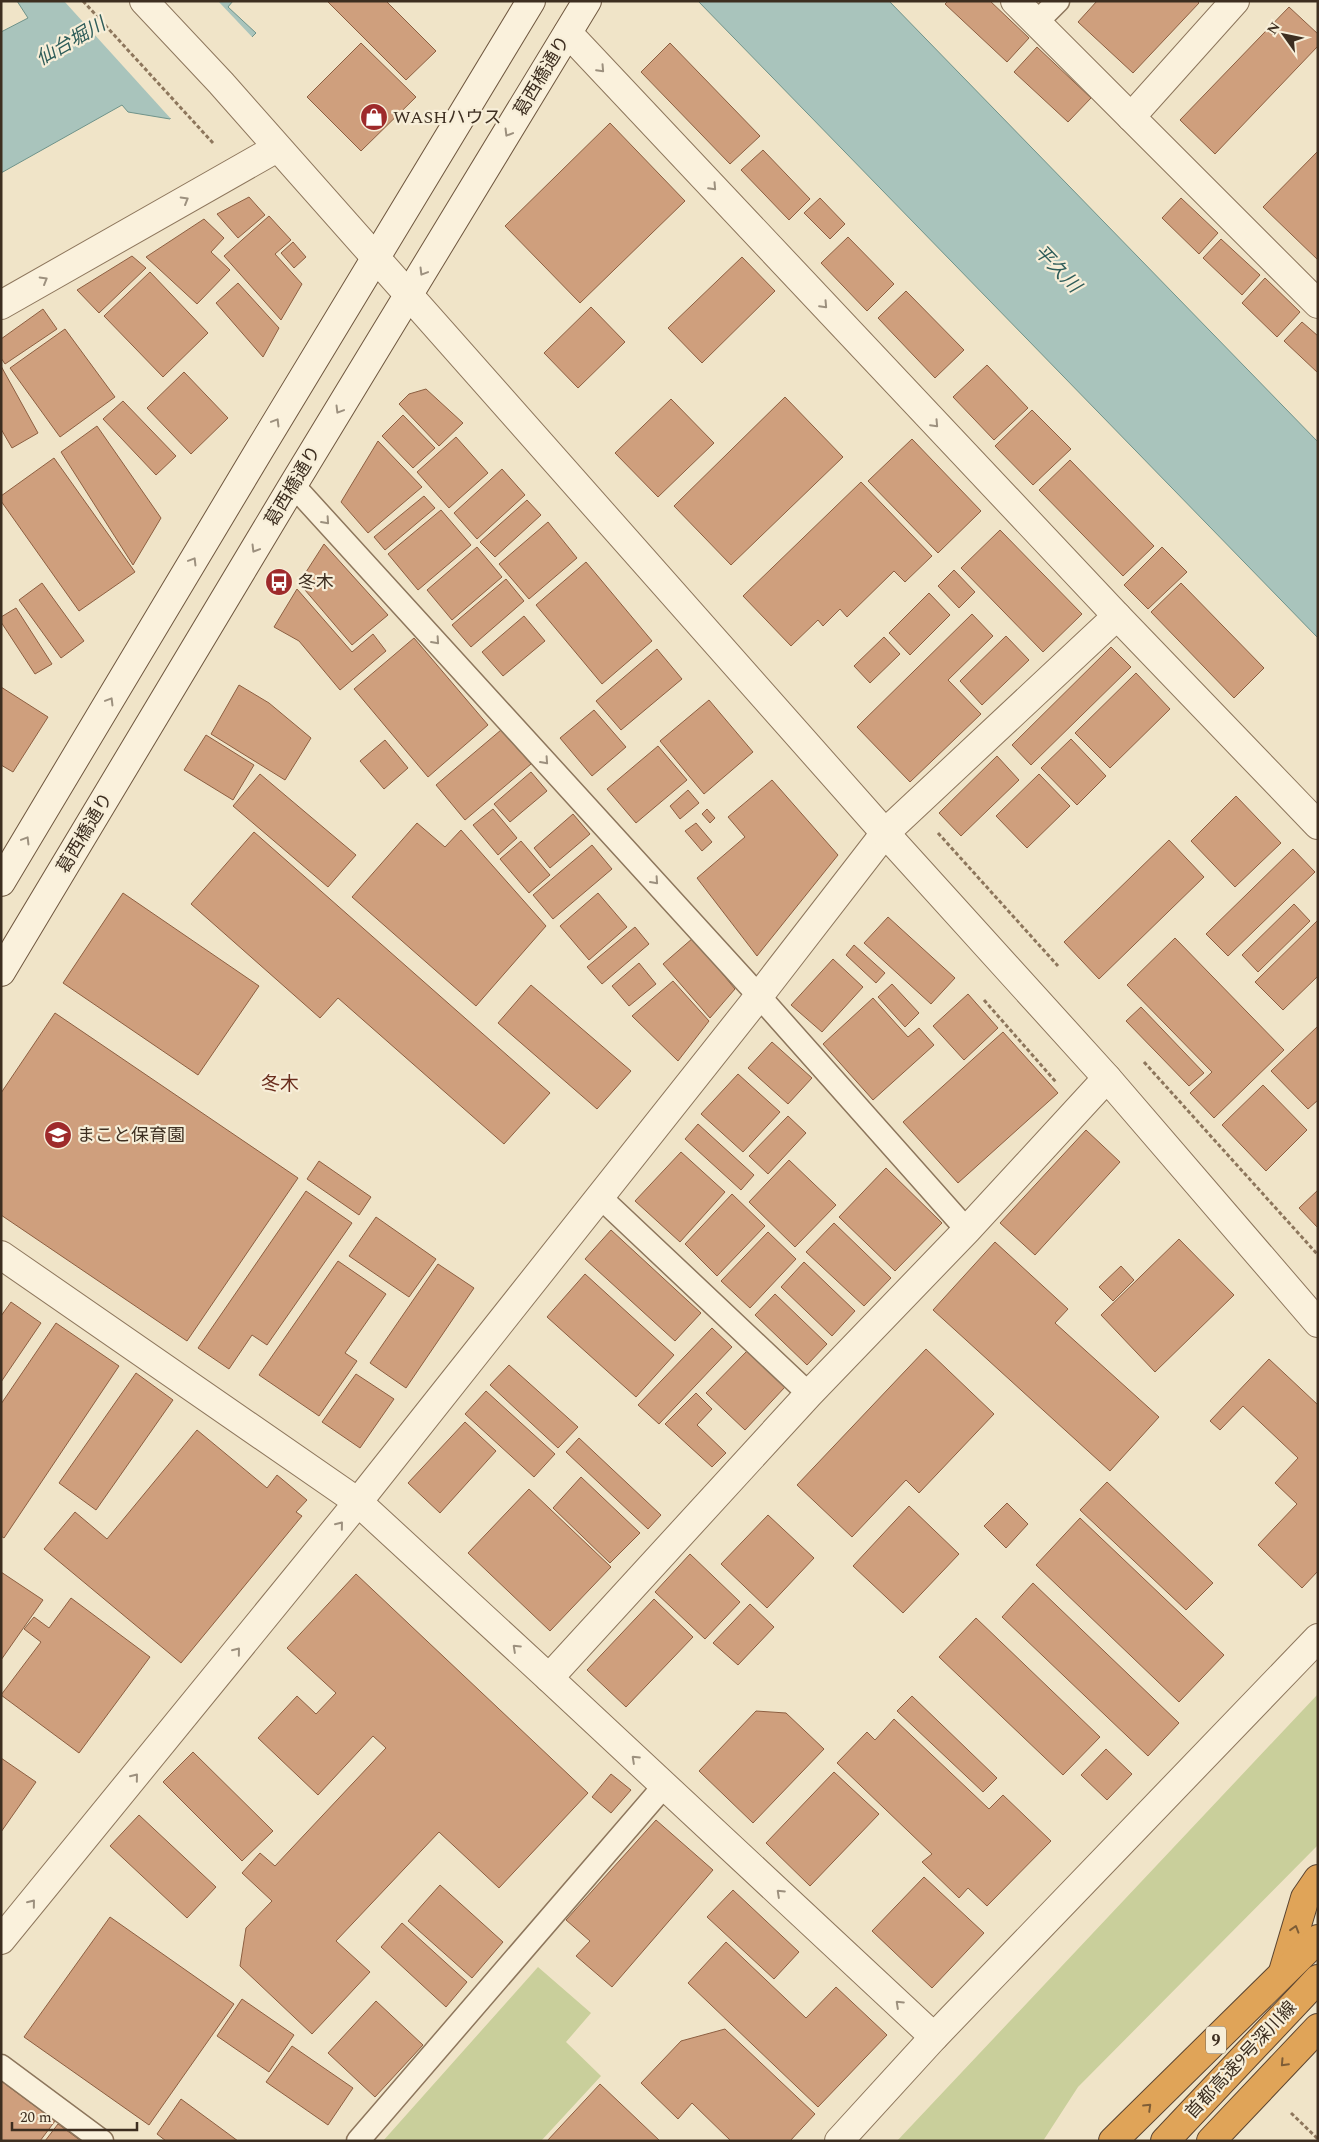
<svg xmlns="http://www.w3.org/2000/svg" width="1319" height="2142" font-family="Spectral,'Noto Sans JP',serif">
	<rect width="100%" height="100%" fill="#f0e4c8"/>
	<g fill="#c9cf9b">
		<path d="M1318 1694V1845L1078 2087 1043 2141H897Z"/>
		<path d="M538 1967 591 2013 566 2042 601 2076 541 2141H383Z"/>
	</g>
	<g fill="#a9c4bc" stroke="#6f938a">
		<path d="M17 1H233L228 7 256 33 170 119 128 112 122 105 1 173V32L28 18Z"/>
		<path d="M698 1H889L1318 442V638Z"/>
	</g>
	<path fill="#f0e4c8" d="M64 1H218L254 39 172 120Z"/>
	<g fill="#cf9f7d" stroke="#8d5f41">
		<path d="M327 1H386L436 51 406 80Z"/>
		<path d="M948 1H990L1029 38 1007 62 945 4Z"/>
		<path d="M1097 1H1197L1199 3 1133 73 1078 22Z"/>
		<path d="M1289 7 1318 34V46L1215 154 1180 120Z"/>
		<path d="M361 43 416 97 361 151 307 97Z"/>
		<path d="M670 43 760 136 730 164 641 72Z"/>
		<path d="M1037 47 1091 98 1068 122 1014 72Z"/>
		<path d="M610 123 685 201 580 303 505 226Z"/>
		<path d="M763 150 810 199 789 220 741 170Z"/>
		<path d="M1318 151V260L1263 207Z"/>
		<path d="M249 197 265 215 238 238 217 214Z"/>
		<path d="M820 198 845 224 830 239 804 213Z"/>
		<path d="M1181 198 1218 233 1199 254 1162 218Z"/>
		<path d="M269 216 291 240 275 254 302 284 281 320 224 256Z"/>
		<path d="M204 219 224 238 211 252 230 270 197 304 146 257Z"/>
		<path d="M848 237 894 284 867 311 821 263Z"/>
		<path d="M1221 239 1260 275 1242 295 1203 258Z"/>
		<path d="M293 242 306 257 294 268 281 253Z"/>
		<path d="M132 256 146 268 99 313 77 290Z"/>
		<path d="M742 257 775 291 702 363 668 328Z"/>
		<path d="M150 272 208 333 163 377 104 316Z"/>
		<path d="M1265 278 1300 312 1277 337 1242 303Z"/>
		<path d="M238 283 279 328 263 357 216 303Z"/>
		<path d="M906 291 964 350 935 378 878 318Z"/>
		<path d="M591 307 625 342 578 388 544 353Z"/>
		<path d="M43 309 57 329 5 364 1 358V339Z"/>
		<path d="M1302 322 1318 336V373L1284 341Z"/>
		<path d="M65 329 115 397 60 437 10 368Z"/>
		<path d="M987 365 1028 408 994 440 953 397Z"/>
		<path d="M1 366 38 433 12 448 1 429Z"/>
		<path d="M184 372 228 418 191 454 147 408Z"/>
		<path d="M426 389 463 423 439 446 399 404 409 394Z"/>
		<path d="M785 397 843 457 731 565 674 506Z"/>
		<path d="M671 399 714 443 658 497 615 453Z"/>
		<path d="M123 401 176 456 156 475 103 419Z"/>
		<path d="M1032 410 1071 449 1033 485 995 446Z"/>
		<path d="M403 415 435 448 413 468 382 436Z"/>
		<path d="M97 426 161 518 133 565 61 452Z"/>
		<path d="M456 437 488 473 449 508 417 472Z"/>
		<path d="M912 439 981 511 938 553 868 481Z"/>
		<path d="M378 441 422 487 368 533 341 502Z"/>
		<path d="M54 458 135 572 79 611 1 501V496Z"/>
		<path d="M1070 460 1154 546 1123 576 1039 490Z"/>
		<path d="M502 469 525 495 477 539 454 513Z"/>
		<path d="M861 482 932 556 905 582 894 571 847 617 840 609 823 626 818 620 791 646 743 596Z"/>
		<path d="M424 496 435 508 385 550 374 537Z"/>
		<path d="M527 500 541 515 495 557 480 542Z"/>
		<path d="M441 510 471 545 418 590 388 554Z"/>
		<path d="M548 522 577 558 529 599 499 564Z"/>
		<path d="M1000 530 1082 614 1043 652 961 568Z"/>
		<path d="M324 544 388 615 352 645 299 583Z"/>
		<path d="M477 547 502 577 452 620 427 590Z"/>
		<path d="M1162 547 1187 572 1148 609 1124 585Z"/>
		<path d="M586 562 652 641 602 684 536 605Z"/>
		<path d="M954 570 975 592 959 608 938 586Z"/>
		<path d="M506 579 524 601 471 647 452 625Z"/>
		<path d="M42 583 84 641 61 658 19 600Z"/>
		<path d="M1181 583 1264 668 1234 698 1151 612Z"/>
		<path d="M297 589 352 652 373 634 386 651 340 690 299 641 274 627Z"/>
		<path d="M929 593 950 615 910 655 889 633Z"/>
		<path d="M16 608 52 664 35 674 1 622V617Z"/>
		<path d="M972 614 993 636 948 680 981 714 910 782 857 727Z"/>
		<path d="M524 616 545 641 503 676 482 652Z"/>
		<path d="M1006 636 1029 660 982 705 960 681Z"/>
		<path d="M884 637 900 654 870 683 854 666Z"/>
		<path d="M414 638 488 725 428 777 354 689Z"/>
		<path d="M1111 647 1131 667 1031 765 1012 745Z"/>
		<path d="M657 649 682 679 621 730 596 701Z"/>
		<path d="M1136 673 1170 709 1110 768 1075 733Z"/>
		<path d="M239 685 269 703 311 738 285 780 211 734Z"/>
		<path d="M1 687 48 717 13 772 1 765Z"/>
		<path d="M709 700 753 752 704 794 660 741Z"/>
		<path d="M594 710 626 747 592 776 560 738Z"/>
		<path d="M501 730 531 764 465 820 436 785Z"/>
		<path d="M206 735 254 765 233 800 184 770Z"/>
		<path d="M1071 739 1106 776 1077 805 1041 768Z"/>
		<path d="M385 740 408 768 384 789 360 761Z"/>
		<path d="M658 746 687 780 636 823 607 789Z"/>
		<path d="M997 756 1019 780 961 836 939 813Z"/>
		<path d="M531 772 547 791 510 822 494 804Z"/>
		<path d="M260 774 356 855 328 887 233 806Z"/>
		<path d="M1039 774 1070 806 1027 848 996 816Z"/>
		<path d="M772 780 838 855 757 956 697 878 745 837 728 817Z"/>
		<path d="M688 790 699 803 680 819 670 806Z"/>
		<path d="M1236 796 1281 843 1235 887 1191 841Z"/>
		<path d="M493 809 517 838 498 855 473 825Z"/>
		<path d="M707 809 715 818 710 823 702 814Z"/>
		<path d="M573 814 590 834 550 868 534 848Z"/>
		<path d="M417 823 445 847 461 830 546 926 476 1006 352 897Z"/>
		<path d="M696 823 712 842 702 851 685 831Z"/>
		<path d="M254 832 550 1093 504 1144 338 998 320 1018 191 904Z"/>
		<path d="M1169 840 1204 877 1099 979 1064 942Z"/>
		<path d="M521 841 550 875 529 893 500 859Z"/>
		<path d="M592 845 612 869 553 919 533 895Z"/>
		<path d="M1293 849 1315 872 1228 956 1206 934Z"/>
		<path d="M123 893 259 986 198 1075 63 983Z"/>
		<path d="M598 893 627 927 589 960 560 926Z"/>
		<path d="M1294 904 1310 921 1258 972 1242 955Z"/>
		<path d="M888 917 955 978 931 1004 864 943Z"/>
		<path d="M1318 920V976L1283 1010 1255 982Z"/>
		<path d="M635 927 649 944 602 984 587 967Z"/>
		<path d="M693 938 735 989 710 1018 663 964Z"/>
		<path d="M1175 938 1284 1050 1214 1118 1190 1093 1212 1072 1127 985Z"/>
		<path d="M854 945 885 973 876 983 846 955Z"/>
		<path d="M833 959 863 987 822 1032 791 1005Z"/>
		<path d="M639 963 656 984 629 1006 612 986Z"/>
		<path d="M673 981 709 1021 678 1061 632 1016Z"/>
		<path d="M892 984 919 1013 905 1027 878 997Z"/>
		<path d="M531 985 631 1071 597 1109 498 1023Z"/>
		<path d="M968 994 998 1028 964 1060 933 1026Z"/>
		<path d="M873 998 908 1037 919 1028 934 1045 873 1100 823 1044Z"/>
		<path d="M1141 1007 1204 1073 1189 1086 1126 1021Z"/>
		<path d="M55 1013 298 1178 187 1341 1 1215V1093Z"/>
		<path d="M1318 1026V1100L1308 1109 1271 1071Z"/>
		<path d="M1003 1032 1058 1093 958 1183 903 1122Z"/>
		<path d="M772 1042 812 1078 788 1104 748 1068Z"/>
		<path d="M738 1074 780 1112 743 1152 701 1114Z"/>
		<path d="M1263 1085 1307 1130 1266 1171 1222 1125Z"/>
		<path d="M788 1116 806 1133 768 1174 749 1156Z"/>
		<path d="M698 1124 754 1175 741 1190 685 1139Z"/>
		<path d="M1086 1130 1120 1162 1035 1255 1000 1223Z"/>
		<path d="M681 1152 725 1192 680 1242 635 1201Z"/>
		<path d="M789 1160 836 1205 795 1247 749 1202Z"/>
		<path d="M319 1161 371 1197 359 1215 307 1179Z"/>
		<path d="M886 1168 942 1223 895 1271 839 1217Z"/>
		<path d="M1318 1190V1228L1299 1208Z"/>
		<path d="M306 1191 352 1223 267 1345 252 1335 229 1369 198 1348Z"/>
		<path d="M732 1194 765 1226 717 1276 685 1244Z"/>
		<path d="M376 1217 436 1259 409 1297 349 1256Z"/>
		<path d="M834 1223 891 1278 864 1306 806 1252Z"/>
		<path d="M611 1230 701 1313 675 1341 585 1259Z"/>
		<path d="M768 1232 796 1259 750 1308 721 1281Z"/>
		<path d="M1179 1239 1234 1295 1155 1372 1101 1315Z"/>
		<path d="M995 1242 1068 1309 1055 1323 1159 1417 1110 1471 933 1310Z"/>
		<path d="M338 1261 386 1294 345 1353 357 1361 319 1416 259 1375Z"/>
		<path d="M804 1262 855 1311 832 1336 781 1287Z"/>
		<path d="M438 1264 474 1288 406 1388 370 1363Z"/>
		<path d="M1121 1266 1134 1280 1113 1301 1099 1287Z"/>
		<path d="M585 1274 674 1355 636 1397 547 1317Z"/>
		<path d="M775 1294 827 1344 807 1365 755 1315Z"/>
		<path d="M11 1302 41 1323 1 1382V1316Z"/>
		<path d="M56 1323 119 1366 4 1538 1 1536V1404Z"/>
		<path d="M712 1328 732 1347 659 1424 638 1405Z"/>
		<path d="M926 1349 994 1414 919 1493 906 1480 852 1537 797 1485Z"/>
		<path d="M747 1351 785 1387 745 1430 706 1393Z"/>
		<path d="M1269 1359 1318 1405V1571L1302 1588 1258 1545 1297 1504 1275 1483 1298 1458 1243 1406 1220 1430 1210 1421Z"/>
		<path d="M509 1365 578 1427 558 1448 490 1385Z"/>
		<path d="M136 1373 173 1400 96 1510 59 1483Z"/>
		<path d="M356 1374 394 1399 360 1448 322 1422Z"/>
		<path d="M486 1391 555 1454 534 1477 465 1414Z"/>
		<path d="M696 1393 712 1409 697 1425 726 1453 712 1467 665 1424Z"/>
		<path d="M465 1422 496 1451 440 1513 408 1483Z"/>
		<path d="M197 1430 267 1488 277 1475 307 1500 296 1512 302 1516 181 1663 44 1549 75 1512 107 1539Z"/>
		<path d="M579 1438 661 1515 648 1529 566 1452Z"/>
		<path d="M581 1477 640 1533 610 1563 553 1508Z"/>
		<path d="M1107 1482 1213 1583 1186 1610 1080 1510Z"/>
		<path d="M529 1489 611 1567 550 1631 468 1553Z"/>
		<path d="M1007 1503 1028 1524 1006 1548 984 1526Z"/>
		<path d="M909 1506 959 1554 903 1613 853 1566Z"/>
		<path d="M768 1515 814 1558 767 1608 721 1564Z"/>
		<path d="M1080 1518 1224 1655 1179 1702 1036 1565Z"/>
		<path d="M690 1554 740 1602 705 1639 655 1592Z"/>
		<path d="M1 1572 43 1600 1 1660Z"/>
		<path d="M356 1574 588 1793 499 1888 439 1832 336 1941 370 1972 312 2034 240 1966 246 1928 272 1901 242 1873 260 1853 275 1866 386 1748 373 1736 318 1795 258 1738 297 1696 316 1714 336 1693 287 1648Z"/>
		<path d="M1033 1583 1179 1723 1148 1756 1002 1617Z"/>
		<path d="M71 1598 150 1657 79 1753 1 1695 41 1642 24 1629 34 1617 49 1628Z"/>
		<path d="M654 1599 693 1637 626 1707 587 1670Z"/>
		<path d="M750 1604 774 1627 738 1665 713 1643Z"/>
		<path d="M976 1618 1100 1737 1063 1775 939 1657Z"/>
		<path d="M912 1696 997 1778 983 1792 897 1711Z"/>
		<path d="M756 1711 786 1713 824 1749 753 1823 699 1771Z"/>
		<path d="M894 1719 989 1809 1003 1795 1051 1841 987 1906 968 1888 959 1898 922 1862 932 1854 837 1763 867 1732 875 1740Z"/>
		<path d="M1106 1749 1132 1774 1107 1800 1081 1775Z"/>
		<path d="M193 1752 273 1831 242 1861 163 1782Z"/>
		<path d="M1 1758 36 1782 1 1832Z"/>
		<path d="M834 1772 879 1814 810 1886 766 1843Z"/>
		<path d="M611 1774 631 1790 611 1813 592 1797Z"/>
		<path d="M139 1815 216 1887 187 1918 110 1846Z"/>
		<path d="M656 1820 713 1870 612 1987 576 1956 590 1941 566 1920Z"/>
		<path d="M924 1877 984 1933 932 1988 872 1931Z"/>
		<path d="M440 1885 503 1942 472 1978 408 1921Z"/>
		<path d="M733 1890 799 1952 774 1979 707 1917Z"/>
		<path d="M110 1917 234 2004 149 2125 24 2037Z"/>
		<path d="M402 1923 467 1982 446 2007 381 1947Z"/>
		<path d="M726 1942 806 2018 836 1987 887 2035 818 2107 688 1983Z"/>
		<path d="M242 1999 294 2035 269 2072 217 2036Z"/>
		<path d="M376 2001 423 2045 375 2097 328 2053Z"/>
		<path d="M725 2029 815 2114 790 2141H731L692 2103 678 2119 641 2083 681 2041Z"/>
		<path d="M292 2046 353 2088 328 2125 266 2082Z"/>
		<path d="M1 2081 55 2121 40 2141H1Z"/>
		<path d="M600 2084 660 2141H547Z"/>
		<path d="M181 2099 238 2141H166L157 2134Z"/>
		<path d="M58 2124 81 2141H45Z"/>
	</g>
	<g fill="none" stroke-linecap="round" stroke-linejoin="round">
		<g stroke="#8d765c" stroke-width="25">
			<g id="service">
				<path d="M1036 23 1058 1"/>
				<path d="M293 485 759 996 967 1230"/>
				<path d="M600 1197 809 1394"/>
				<path d="M1 2066 102 2141"/>
				<path d="M358 2141 664 1786"/>
			</g>
		</g>
		<g stroke="#8d765c" stroke-width="30">
			<g id="minor">
				<path d="M1015 1 1318 304"/>
				<path d="M568 33 1117 616 1318 825"/>
				<path d="M1131 117 1235 1"/>
				<path d="M1 305 277 148"/>
				<path d="M1 1255 358 1502 549 1678 934 2037"/>
				<path d="M549 1678 809 1394 967 1230 1107 1078"/>
				<path d="M1 1940 358 1502 759 996 885 833 1117 616"/>
			</g>
		</g>
		<g stroke="#8d765c" stroke-width="30">
			<g id="tertiary">
				<path d="M144 1 221 83 885 833 1107 1078 1318 1323"/>
				<path d="M839 2141 934 2037 1318 1638"/>
			</g>
		</g>
		<g stroke="#6f573f" stroke-width="30">
			<g id="secondary">
				<path d="M1 882 260 449 531 1"/>
				<path d="M1 972 293 485 587 1"/>
			</g>
		</g>
		<g stroke="#5b4430" stroke-width="30">
			<g id="motorway">
				<path d="M1283 1972 1305 1898 1318 1879"/>
				<path d="M1113 2141 1318 1939"/>
				<path d="M1165 2141 1318 1979"/>
				<path d="M1211 2141 1318 2028"/>
			</g>
		</g>
		<g stroke="#8d765c" stroke-width="3" stroke-dasharray="4 2.5" stroke-linecap="butt">
			<path d="M83 1 213 143"/>
			<path d="M938 833 1058 966"/>
			<path d="M984 1000 1056 1082"/>
			<path d="M1144 1062 1318 1255"/>
			<path d="M1291 2113 1318 2139"/>
		</g>
		<use href="#service" stroke="#faf1dc" stroke-width="22"/>
		<use href="#minor" stroke="#faf1dc" stroke-width="28"/>
		<use href="#tertiary" stroke="#faf1dc" stroke-width="28"/>
		<use href="#secondary" stroke="#faf1dc" stroke-width="28"/>
		<use href="#motorway" stroke="#e0a458" stroke-width="28"/>
	</g>
	<defs><path id="oneway-chevron" d="M-2-3.5L2.5 0L-2 3.5" fill="none" stroke-width="1.6" stroke-linecap="round" stroke-linejoin="round" transform="scale(1.25)"/></defs>
	<g stroke="#9c907e">
		<use href="#oneway-chevron" transform="translate(601 69) rotate(47)"/>
		<use href="#oneway-chevron" transform="translate(508 133) rotate(121)"/>
		<use href="#oneway-chevron" transform="translate(713 187) rotate(47)"/>
		<use href="#oneway-chevron" transform="translate(185 200) rotate(-30)"/>
		<use href="#oneway-chevron" transform="translate(423 272) rotate(121)"/>
		<use href="#oneway-chevron" transform="translate(44 280) rotate(-30)"/>
		<use href="#oneway-chevron" transform="translate(824 305) rotate(47)"/>
		<use href="#oneway-chevron" transform="translate(339 410) rotate(121)"/>
		<use href="#oneway-chevron" transform="translate(276 422) rotate(-59)"/>
		<use href="#oneway-chevron" transform="translate(935 424) rotate(47)"/>
		<use href="#oneway-chevron" transform="translate(326 521) rotate(48)"/>
		<use href="#oneway-chevron" transform="translate(255 549) rotate(121)"/>
		<use href="#oneway-chevron" transform="translate(193 561) rotate(-59)"/>
		<use href="#oneway-chevron" transform="translate(436 641) rotate(48)"/>
		<use href="#oneway-chevron" transform="translate(110 701) rotate(-59)"/>
		<use href="#oneway-chevron" transform="translate(545 761) rotate(48)"/>
		<use href="#oneway-chevron" transform="translate(26 840) rotate(-59)"/>
		<use href="#oneway-chevron" transform="translate(655 881) rotate(48)"/>
		<use href="#oneway-chevron" transform="translate(340 1525) rotate(-51)"/>
		<use href="#oneway-chevron" transform="translate(516 1648) rotate(-137)"/>
		<use href="#oneway-chevron" transform="translate(237 1651) rotate(-51)"/>
		<use href="#oneway-chevron" transform="translate(635 1759) rotate(-137)"/>
		<use href="#oneway-chevron" transform="translate(135 1777) rotate(-51)"/>
		<use href="#oneway-chevron" transform="translate(780 1893) rotate(-137)"/>
		<use href="#oneway-chevron" transform="translate(32 1903) rotate(-51)"/>
		<use href="#oneway-chevron" transform="translate(899 2004) rotate(-137)"/>
	</g>
	<g stroke="#7e5d36">
		<use href="#oneway-chevron" transform="translate(1295 1929) rotate(-73)"/>
		<use href="#oneway-chevron" transform="translate(1284 2063) rotate(133)"/>
		<use href="#oneway-chevron" transform="translate(1148 2107) rotate(-44)"/>
	</g>
	<defs>
		<g id="shop-disc" transform="scale(1.4375)"><circle r="9.5" fill="#9e2a2b" stroke="#f7eed8"/><path d="M-5-2.5h2.3a2.7 3.5 0 0 1 5.4 0H5L5.5 6h-11ZM-1.5-2.5h3a1.5 2.3 0 0 0-3 0Z" fill="#fff"/></g>
		<g id="bus-disc" transform="scale(1.4375)"><circle r="9.5" fill="#9e2a2b" stroke="#f7eed8"/><path d="M-5-6H5V4H4V6H2V4H-2V6H-4V4H-5ZM-3.5-4V0h7V-4ZM-3.5 1.2v1.5H-2V1.2ZM2 1.2v1.5H3.5V1.2Z" fill="#fff"/></g>
		<g id="school-disc" transform="scale(1.4375)"><circle r="9.5" fill="#9e2a2b" stroke="#f7eed8"/><path d="M0-5L7-2L0 1L-7-2ZM-4 1L0 2.5L4 1V4Q0 6-4 4Z" fill="#fff"/></g>
	</defs>
	<g fill-rule="evenodd">
		<use href="#shop-disc" x="374" y="117"/>
		<use href="#bus-disc" x="279" y="582"/>
		<use href="#school-disc" x="58" y="1135"/>
	</g>
	<g text-anchor="middle" dominant-baseline="central" stroke-width="4.5" stroke-linejoin="round" paint-order="stroke">
		<rect fill="#f7eed8" stroke="#756857" stroke-width="1" x="1206" y="2026.5" width="20" height="27" rx="4"/>
		<g font-size="16" font-weight="bold" fill="#3d2e20">
			<text x="1216" y="2040">9</text>
		</g>
		<g font-size="18" fill="#3d2e20" stroke="#f7eed8">
			<text transform="translate(542 76) rotate(-59)">葛西橋通り</text>
			<text transform="translate(293 486) rotate(-59)">葛西橋通り</text>
			<text transform="translate(85 833) rotate(-59)">葛西橋通り</text>
			<text transform="translate(1241 2060) rotate(-47)">首都高速9号深川線</text>
		</g>
		<g font-size="18" fill="#3d2e20" stroke="#f7eed8" text-anchor="start">
			<text x="393" y="117">WASHハウス</text>
			<text x="298" y="582">冬木</text>
			<text x="77" y="1135">まこと保育園</text>
		</g>
		<g font-size="19" font-style="italic" fill="#2f5d5a" stroke="#f7eed8">
			<text transform="translate(71 42) rotate(-30)">仙台堀川</text>
			<text transform="translate(1057 269) rotate(46)">平久川</text>
		</g>
		<g font-size="19" fill="#6b2e1e" stroke="#f7eed8">
			<text x="280" y="1084">冬木</text>
		</g>
	</g>
	<rect width="1319" height="2142" fill="none" stroke="#3d2e20" stroke-width="5"/>
	<g transform="translate(1284 35) rotate(303)" stroke="#f7eed8" stroke-width="4" paint-order="stroke">
	<path d="M0-4L9 19L0 12L-9 19Z" fill="#3d2e20"/>
	<text y="-8" font-size="14" font-weight="bold" text-anchor="middle" fill="#3d2e20">N</text>
	</g>
	<path d="M12 2122v8h125v-8" fill="none" stroke="#3d2e20" stroke-width="2.5"/>
	<text x="20" y="2122" font-size="15" fill="#3d2e20" stroke="#f7eed8" stroke-width="4" paint-order="stroke">20 m</text>
</svg>
